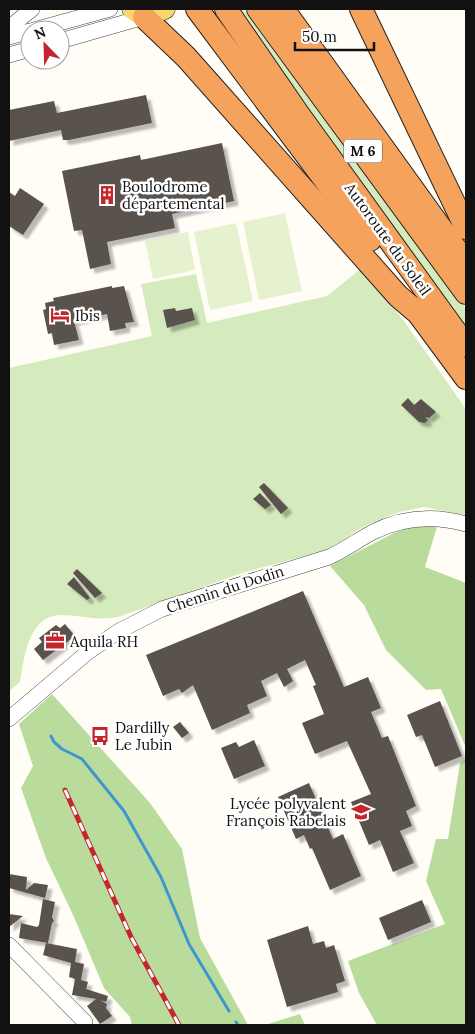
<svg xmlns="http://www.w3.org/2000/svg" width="475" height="1034" font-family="Lora,serif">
	<defs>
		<filter id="shadow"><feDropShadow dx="4.5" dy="4.5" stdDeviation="1" flood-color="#0004"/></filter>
	</defs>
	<rect width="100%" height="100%" fill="#fffdf5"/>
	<g fill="#d5ebbd">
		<path d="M239 9H243L306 89 466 309V335L352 177Z"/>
		<path d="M363 267 382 290 466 409V515L424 507 399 512 371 523 353 533 337 547 239 574 121 616C100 622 81 615 60 615 28 616 24 659 20 682L9 691V368L152 336 141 284 196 274 207 323 327 296Z"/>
	</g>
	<g fill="#b9dc9c">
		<path d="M438 523 425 567 466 583V748L441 689 426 690 386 650 364 605 330 566 400 530Z"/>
		<path d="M52 694 150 803 182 849 200 938 248 1025H132L130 1017 104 988 74 917 46 858 21 788 33 766 19 724Z"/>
		<path d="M466 759V1025H377L359 993 348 961 445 924 426 881 436 839H448L460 763Z"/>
		<path d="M300 1014 305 1025H265Z"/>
	</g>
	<g fill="#e6f2cf">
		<path d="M285 213 302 291 259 300 243 222Z"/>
		<path d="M236 223 253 301 210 310 194 232Z"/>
		<path d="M188 232 195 270 153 279 145 241Z"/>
	</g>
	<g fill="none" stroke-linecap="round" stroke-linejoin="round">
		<g stroke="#3f96cf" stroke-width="3">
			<path d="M51 736 54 742 62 749 82 759 124 811 161 877 189 944 229 1011"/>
			<path d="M236 1022 238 1025"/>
		</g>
	</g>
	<g fill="#5a524d" filter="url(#shadow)">
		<path d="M146 95 152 123 69 140H63L61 130 9 141V110L54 101 57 113Z"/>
		<path d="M222 143 234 201 172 214 175 228 107 242 111 264 90 269 82 230 74 231 62 171 140 155 141 160Z"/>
		<path d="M20 188 44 204 23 235 9 226V192L15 196Z"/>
		<path d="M112 286V288L124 286 134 322 125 323 126 328 110 331 107 314 74 321 79 340 54 345 52 333 48 334 43 310 46 309 45 303 54 301 53 298Z"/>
		<path d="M175 308 176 311 192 308 195 320 167 328 163 310Z"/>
		<path d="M408 398 414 405 421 399 436 412 429 418 425 417 428 420 425 423 419 422 401 405Z"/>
		<path d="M264 483 288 508 281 514 259 487Z"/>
		<path d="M260 493 271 505 265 509 253 499Z"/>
		<path d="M77 569 102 593 95 598 73 573Z"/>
		<path d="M74 577 90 598 87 600 67 584Z"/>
		<path d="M303 591 344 687 368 677 381 708 371 712 382 738 388 736 416 806 406 811 412 826 400 831 414 863 393 872 380 840 369 845 351 802 371 794 347 741 315 754 302 723 324 714 313 686 316 685 305 660 287 669 293 681 284 687 277 673 261 681 267 696 247 705 250 713 212 730 193 685 182 693 179 689 163 696 146 655Z"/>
		<path d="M65 624 75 636 43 660 34 649 42 642 39 638 56 625 60 628Z"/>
		<path d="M440 701 462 756 435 767 422 735 416 737 407 715Z"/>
		<path d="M180 722 189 733 182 738 173 727Z"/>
		<path d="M254 740 265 766 234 779 221 748 236 742 239 747Z"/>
		<path d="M309 783 333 839 343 834 361 876 330 890 312 848 310 849 304 835 296 839 278 797Z"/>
		<path d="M9 874 27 877 26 890 34 883 48 885 45 898 9 888Z"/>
		<path d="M43 899 55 902 52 917 54 921 52 923 48 943 19 938 21 923 37 927 39 925Z"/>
		<path d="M422 900 431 922 388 940 379 918Z"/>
		<path d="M9 914 23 916 9 927Z"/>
		<path d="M308 926 313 944 324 941 326 948 334 945 345 981 336 984 338 992 287 1007 267 940Z"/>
		<path d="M46 943 77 949 75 962 84 964 81 980 88 982 86 989 108 996 106 1002 100 1000 107 1004 106 1008 112 1016 100 1024 87 1006 96 999 72 995 75 979 69 977 71 963 43 955Z"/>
	</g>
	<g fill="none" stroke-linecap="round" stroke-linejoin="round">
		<g stroke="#444" stroke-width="16">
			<g id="minor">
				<path d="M9 28 32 9"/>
				<path d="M34 30 110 9"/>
				<path d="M9 37 30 31"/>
				<path d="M60 41 144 17"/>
				<path d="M9 55 30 49"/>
				<path d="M9 719 88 652 119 631 162 609 329 557C345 550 358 540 373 532 403 517 434 515 466 524"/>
				<path d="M9 945 85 1022"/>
			</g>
		</g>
		<g stroke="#222" stroke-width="21">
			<path id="major" d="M132 9 144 17 165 9"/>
		</g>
		<g stroke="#222" stroke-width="24">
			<g id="highway">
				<path d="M197 9 370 240"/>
				<path d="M226 9 299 115 466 346"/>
				<path d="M258 9 466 293"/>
				<path d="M283 9 466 263"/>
				<path d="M361 9 466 228"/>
				<path d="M144 17 186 57 398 296 418 313 466 378"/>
			</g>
		</g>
		<use href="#minor" stroke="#fff" stroke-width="15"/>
		<use href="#major" stroke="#f9d66b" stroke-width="20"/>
		<use href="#highway" stroke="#f5a25d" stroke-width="22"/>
		<g stroke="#c4262e" stroke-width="5">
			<path id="rail" d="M65 790 131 937 179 1025"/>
		</g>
		<use href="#rail" stroke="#fff" stroke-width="3" stroke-dasharray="9" stroke-linecap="butt"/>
	</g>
	<defs>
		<g id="building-bare" transform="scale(1.5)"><path d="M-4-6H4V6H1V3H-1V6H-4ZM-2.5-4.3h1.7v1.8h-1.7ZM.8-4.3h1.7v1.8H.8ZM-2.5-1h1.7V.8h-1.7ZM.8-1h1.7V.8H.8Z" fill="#c4262e" stroke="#fff" stroke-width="2.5" paint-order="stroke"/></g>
		<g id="hotel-bare" transform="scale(1.5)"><path d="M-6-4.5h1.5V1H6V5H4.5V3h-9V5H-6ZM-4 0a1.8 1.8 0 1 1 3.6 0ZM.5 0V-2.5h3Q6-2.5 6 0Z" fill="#c4262e" stroke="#fff" stroke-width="2.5" paint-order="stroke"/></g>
		<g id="office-bare" transform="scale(1.5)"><path d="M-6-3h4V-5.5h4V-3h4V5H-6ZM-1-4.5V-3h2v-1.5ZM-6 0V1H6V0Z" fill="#c4262e" stroke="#fff" stroke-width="2.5" paint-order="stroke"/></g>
		<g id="bus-bare" transform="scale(1.5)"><path d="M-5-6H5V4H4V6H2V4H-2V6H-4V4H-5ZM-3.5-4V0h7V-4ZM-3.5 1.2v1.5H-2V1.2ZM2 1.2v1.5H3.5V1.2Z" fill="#c4262e" stroke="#fff" stroke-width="2.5" paint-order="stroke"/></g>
		<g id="school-bare" transform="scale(1.5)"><path d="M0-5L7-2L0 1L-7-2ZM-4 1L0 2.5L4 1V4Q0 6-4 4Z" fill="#c4262e" stroke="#fff" stroke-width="2.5" paint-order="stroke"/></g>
	</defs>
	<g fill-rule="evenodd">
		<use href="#building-bare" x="107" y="195"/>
		<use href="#hotel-bare" x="60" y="315"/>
		<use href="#office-bare" x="55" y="641"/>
		<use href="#bus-bare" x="100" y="736"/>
		<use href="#school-bare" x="361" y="812"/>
	</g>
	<g text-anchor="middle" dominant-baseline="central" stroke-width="5" stroke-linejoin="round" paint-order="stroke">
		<rect fill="#fff" stroke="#585858" stroke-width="1" x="344" y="139.5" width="38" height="23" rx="4"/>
		<g font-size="14" font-weight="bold" fill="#111">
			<text x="363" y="151">M 6</text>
		</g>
		<g font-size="15" fill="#111" stroke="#fff" text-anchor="start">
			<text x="122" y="186">Boulodrome<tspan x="122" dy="17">départemental</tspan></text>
			<text x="75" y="315">Ibis</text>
			<text x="70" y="641">Aquila RH</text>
			<text x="115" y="727">Dardilly<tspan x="115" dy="17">Le Jubin</tspan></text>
			<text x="346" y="803" text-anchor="end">Lycée polyvalent<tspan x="346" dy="17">François Rabelais</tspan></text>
		</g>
		<g font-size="15" fill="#111" stroke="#fff">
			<text transform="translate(388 239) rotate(54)">Autoroute du Soleil</text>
			<text transform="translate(225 589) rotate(-18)">Chemin du Dodin</text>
		</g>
	</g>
	<rect width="475" height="1034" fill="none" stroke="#111111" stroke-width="20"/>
	<g transform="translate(45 45) rotate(337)"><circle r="24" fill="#ffffff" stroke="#a0a0a0"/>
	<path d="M0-4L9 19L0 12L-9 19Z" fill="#c4262e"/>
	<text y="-8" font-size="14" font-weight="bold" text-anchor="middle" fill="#111111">N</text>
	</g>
	<path d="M295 42v8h79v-8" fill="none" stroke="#111111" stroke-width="2.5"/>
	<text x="302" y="42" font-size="15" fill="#111111" stroke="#ffffff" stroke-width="4" paint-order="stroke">50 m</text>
</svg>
